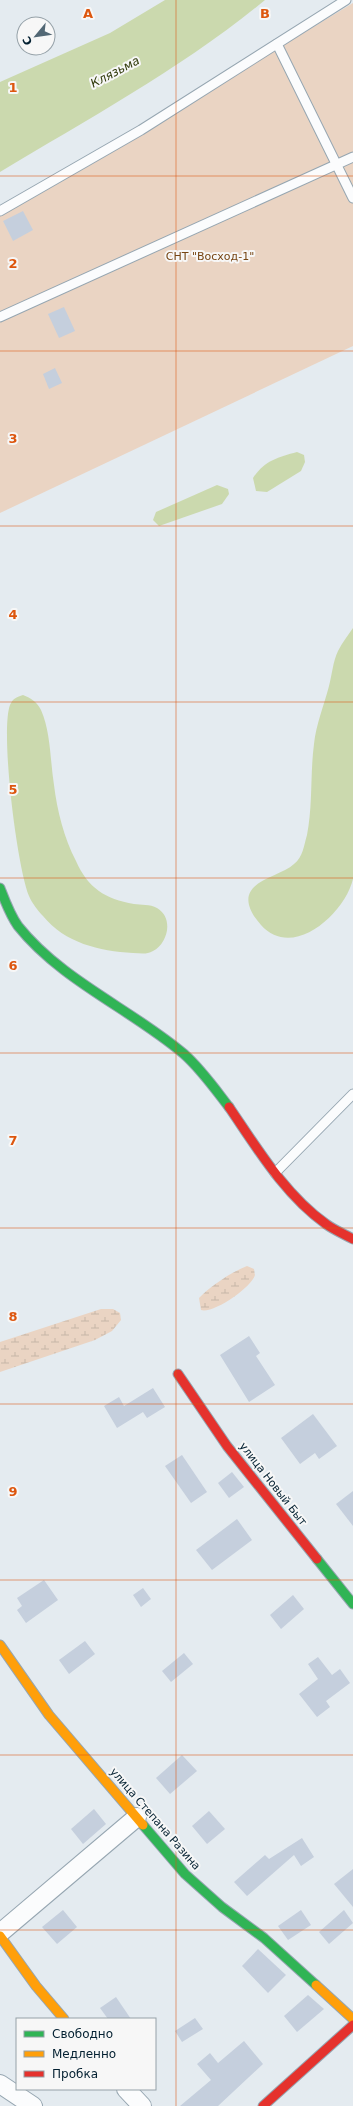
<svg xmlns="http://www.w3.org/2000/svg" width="353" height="2106" font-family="'DejaVu Sans',sans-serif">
	<defs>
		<pattern id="wetland-marsh" width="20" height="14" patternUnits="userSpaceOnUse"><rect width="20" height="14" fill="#ead4c3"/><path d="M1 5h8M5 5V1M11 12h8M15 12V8" fill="none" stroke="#c7b6a8"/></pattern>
	</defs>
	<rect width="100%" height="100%" fill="#e4ebf0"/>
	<g fill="url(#wetland-marsh)">
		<path d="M247 1266 254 1269C254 1270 255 1275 255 1275 251 1288 213 1314 201 1310L199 1298C212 1285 230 1273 247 1266Z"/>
		<path d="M101 1309H113L120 1313 121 1320 112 1331 95 1340 0 1372V1342Z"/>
	</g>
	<path fill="#ead4c3" d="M353 3V346L0 513V216Z"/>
	<g fill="#cbd9ae">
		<path d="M165 0H265C184 67 90 118 0 172V82L110 33Z"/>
		<path d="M297 452 304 455 305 462 301 471 267 492 256 491 253 478C264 461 278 457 297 452Z"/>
		<path d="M217 485 228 489 229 494 222 504 159 526 153 520 156 512Z"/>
		<path d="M353 628V879C345 913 293 961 261 925 256 919 251 913 249 905 243 880 280 877 294 864 303 857 304 845 307 835 313 805 310 774 314 744 316 725 324 705 329 686 332 675 333 661 338 651 342 643 348 635 353 628Z"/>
		<path d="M23 695C31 698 37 702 41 710 51 733 50 760 54 785 57 810 64 838 76 861 88 888 105 899 134 904 141 905 150 904 157 908 174 918 168 943 153 951 146 955 140 953 133 953 99 951 65 943 43 916 38 911 32 903 29 896 17 867 0 732 10 705 13 698 17 697 23 695Z"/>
	</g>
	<g fill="#c5cfdd">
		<path d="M23 211 33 230 13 241 3 221Z"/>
		<path d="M64 307 75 331 59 338 48 314Z"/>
		<path d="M55 368 62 383 49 389 43 374Z"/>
		<path d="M249 1336 260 1353 256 1356 275 1385 249 1402 220 1355Z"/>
		<path d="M153 1388 165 1407 147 1418 143 1412 117 1428 104 1406 119 1397 124 1406Z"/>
		<path d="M313 1414 337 1446 319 1459 315 1453 300 1464 281 1438Z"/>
		<path d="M182 1455 207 1492 191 1503 165 1466Z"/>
		<path d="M232 1472 244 1487 229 1498 218 1483Z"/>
		<path d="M353 1491V1526L336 1504Z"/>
		<path d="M237 1519 252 1540 212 1570 196 1550Z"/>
		<path d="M44 1580 58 1600 26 1623 17 1610 22 1606 17 1598Z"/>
		<path d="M143 1588 151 1599 141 1607 133 1595Z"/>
		<path d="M293 1595 304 1609 281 1629 270 1615Z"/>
		<path d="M85 1641 95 1654 69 1674 59 1660Z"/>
		<path d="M184 1653 193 1664 171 1682 162 1671Z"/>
		<path d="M318 1657 332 1675 340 1669 350 1683 326 1701 330 1707 317 1717 299 1694 318 1679 308 1664Z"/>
		<path d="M182 1755 197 1771 170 1794 156 1778Z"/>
		<path d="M94 1809 106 1824 83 1844 71 1829Z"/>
		<path d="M209 1811 225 1829 207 1844 192 1826Z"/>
		<path d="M302 1838 314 1857 301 1866 294 1855 247 1896 234 1882 265 1855 269 1859Z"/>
		<path d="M353 1869V1907L334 1884Z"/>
		<path d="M63 1910 77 1927 57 1944 42 1927Z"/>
		<path d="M301 1910 311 1925 288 1940 278 1926Z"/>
		<path d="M344 1910 353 1923 329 1944 319 1932Z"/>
		<path d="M258 1949 286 1975 268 1993 242 1966Z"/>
		<path d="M308 1995 324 2009 297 2032 284 2016Z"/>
		<path d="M116 1997 131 2019H108L100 2008Z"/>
		<path d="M195 2018 203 2029 182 2042 175 2031Z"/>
		<path d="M244 2041 263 2064 218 2106H180L211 2080 197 2064 210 2053 218 2063Z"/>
	</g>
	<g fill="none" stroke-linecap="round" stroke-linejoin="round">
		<g stroke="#96a6b1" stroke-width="11">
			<g id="lane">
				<path d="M277 44 353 198"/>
				<path d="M0 211 141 130 346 0"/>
				<path d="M0 317 353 157"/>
				<path d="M275 1173 353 1094"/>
			</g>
		</g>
		<g stroke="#96a6b1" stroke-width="20">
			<g id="street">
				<path d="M0 1933 137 1817"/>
				<path d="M0 2084 33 2106"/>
				<path d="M126 2089 142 2106"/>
			</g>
		</g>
		<g stroke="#96a6b1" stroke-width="11">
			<g id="fast">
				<path d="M0 888C5 901 10 915 18 926 62 981 131 1009 184 1054 201 1069 215 1089 229 1107"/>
				<path d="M317 1559 353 1604"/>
				<path d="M143 1825 185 1874 222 1907 264 1938 316 1985"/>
			</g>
		</g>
		<g stroke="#96a6b1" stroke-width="11">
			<g id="slow">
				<path d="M0 1645 49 1715 143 1825"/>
				<path d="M0 1936 36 1986 64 2019"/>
				<path d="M316 1985 353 2019"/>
			</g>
		</g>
		<g stroke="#96a6b1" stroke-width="11">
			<g id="jam">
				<path d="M229 1107C257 1148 285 1195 326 1224 334 1230 344 1234 353 1239"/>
				<path d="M178 1374 227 1446 317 1559"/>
				<path d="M263 2106 353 2025"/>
			</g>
		</g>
		<use href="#lane" stroke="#fbfcfd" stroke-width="9"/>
		<use href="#street" stroke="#fbfcfd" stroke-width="18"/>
		<use href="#fast" stroke="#30b455" stroke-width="9"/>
		<use href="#slow" stroke="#ff9f0a" stroke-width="9"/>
		<use href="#jam" stroke="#e5322d" stroke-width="9"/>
	</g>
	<path fill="none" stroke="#dd560e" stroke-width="1" stroke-opacity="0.55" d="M176 0V2106M0 176H353M0 351H353M0 526H353M0 702H353M0 878H353M0 1053H353M0 1228H353M0 1404H353M0 1580H353M0 1755H353M0 1930H353"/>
	<g text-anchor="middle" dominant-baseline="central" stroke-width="4" stroke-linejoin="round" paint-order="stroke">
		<g font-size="11" fill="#774513" stroke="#f7f7f7">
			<text x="210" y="256">СНТ "Восход-1"</text>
		</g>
		<g font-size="11" fill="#032031" stroke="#f7f7f7">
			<text transform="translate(273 1484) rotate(52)">улица Новый Быт</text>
			<text transform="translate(155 1819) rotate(49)">улица Степана Разина</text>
		</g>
		<g font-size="12" font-style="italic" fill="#303a0a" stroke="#f7f7f7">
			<text transform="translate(115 72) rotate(-28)">Клязьма</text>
		</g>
	</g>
	<g font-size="13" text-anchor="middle" font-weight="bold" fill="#dd560e" stroke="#f7f7f7" stroke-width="4" stroke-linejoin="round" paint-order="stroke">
		<text x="88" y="18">A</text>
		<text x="265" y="18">B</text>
		<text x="13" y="92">1</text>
		<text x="13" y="268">2</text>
		<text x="13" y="443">3</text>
		<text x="13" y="619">4</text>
		<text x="13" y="794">5</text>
		<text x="13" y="970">6</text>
		<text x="13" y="1145">7</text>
		<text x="13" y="1321">8</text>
		<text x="13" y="1496">9</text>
	</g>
	<rect x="16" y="2018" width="140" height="72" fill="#f7f7f7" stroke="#95a1a8"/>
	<rect x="24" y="2031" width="20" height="6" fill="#30b455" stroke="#95a1a8"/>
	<text x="52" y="2038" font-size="12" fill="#032031">Свободно</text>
	<rect x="24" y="2051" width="20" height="6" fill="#ff9f0a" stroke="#95a1a8"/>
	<text x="52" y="2058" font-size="12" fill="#032031">Медленно</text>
	<rect x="24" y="2071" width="20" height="6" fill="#e5322d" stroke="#95a1a8"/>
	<text x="52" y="2078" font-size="12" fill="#032031">Пробка</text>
	<g transform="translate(36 36) rotate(241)"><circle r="19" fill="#f7f7f7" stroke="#95a1a8"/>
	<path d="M0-3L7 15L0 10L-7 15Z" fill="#526774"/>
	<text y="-6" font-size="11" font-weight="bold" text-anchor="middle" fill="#032031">С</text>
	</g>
</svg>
